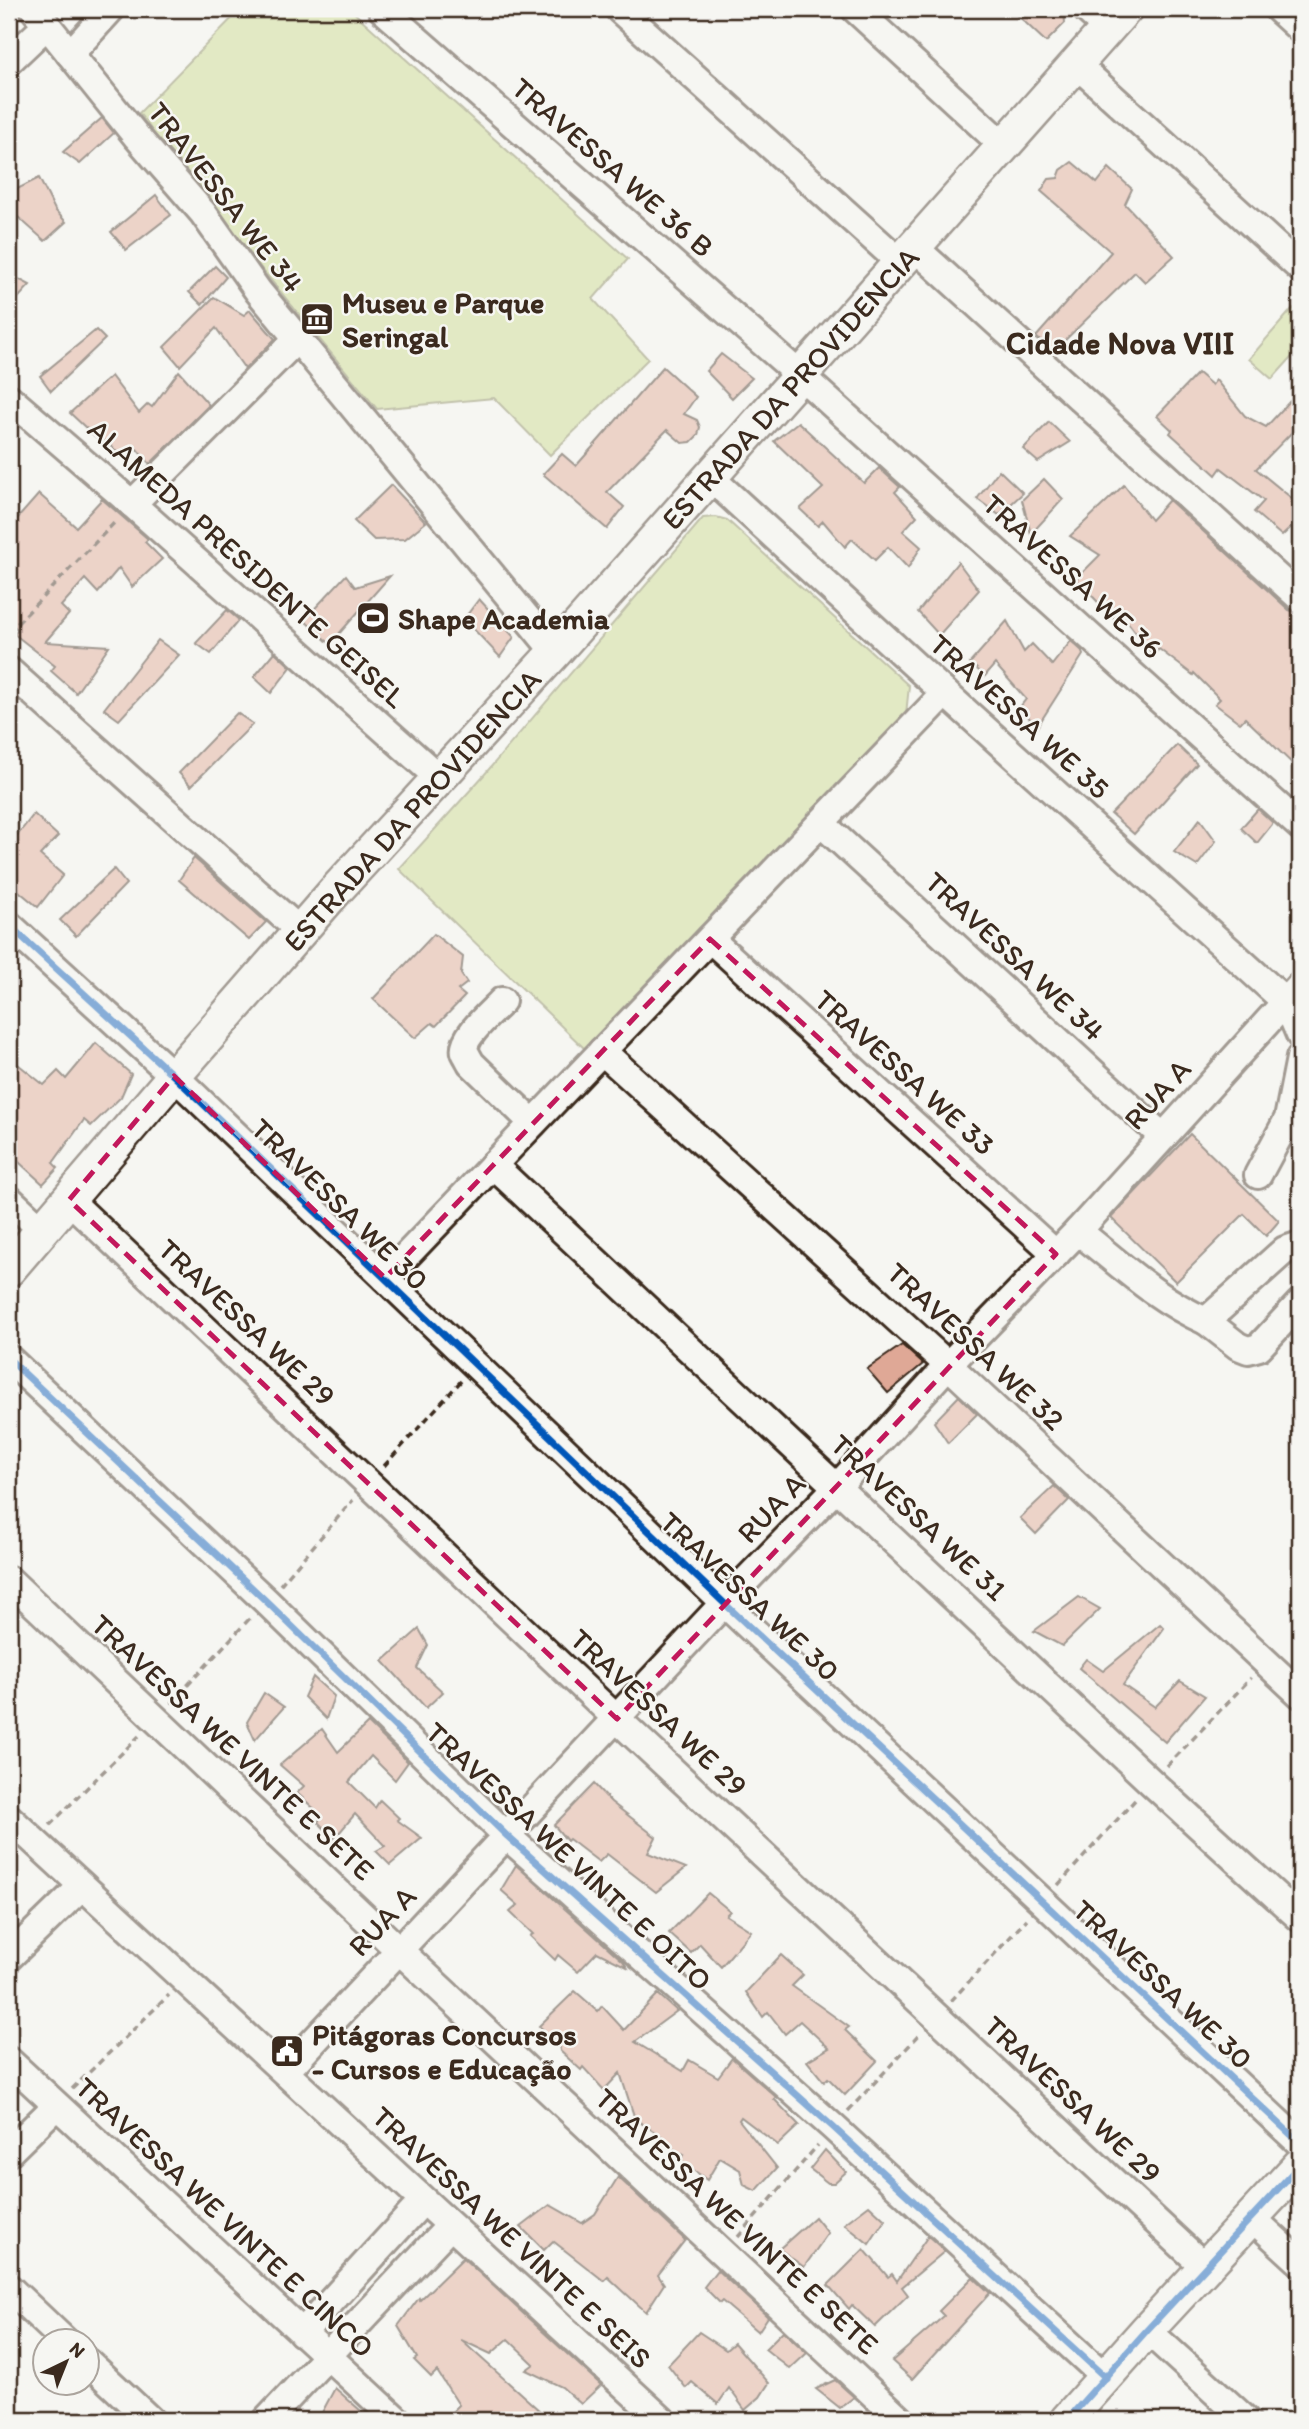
<svg xmlns="http://www.w3.org/2000/svg" width="1309" height="2429" font-family="Itim,sans-serif">
	<rect width="100%" height="100%" fill="#f6f6f2"/>
	<filter id="ink" filterUnits="userSpaceOnUse"><feTurbulence type="fractalNoise" baseFrequency=".0143" numOctaves="2"/><feDisplacementMap in="SourceGraphic" scale="14" xChannelSelector="R" yChannelSelector="G"/><feConvolveMatrix kernelMatrix="1 2 1 2 8 2 1 2 1" color-interpolation-filters="sRGB"/></filter>
	<g filter="url(#ink)">
		<g fill="#cada8d" stroke="#828256" stroke-width="2">
			<path d="M241 9H350L628 259 593 299 648 359 550 455 494 398 377 409 198 192 139 113Z"/>
			<path d="M1293 308 1300 314V348L1272 379 1249 359Z"/>
			<path d="M716 517 727 520 909 686 906 714 586 1050 399 869 484 775 703 518Z"/>
		</g>
		<g fill="#dfa896" stroke="#3b2a1e" stroke-width="2">
			<path d="M1011 9H1064L1065 23 1046 42Z"/>
			<path d="M102 118 114 133 80 164 63 152Z"/>
			<path d="M1072 162 1097 183 1109 168 1132 189 1125 204 1174 256 1145 282 1135 272 1053 352 1036 337 1111 252 1041 191 1049 179 1058 178 1061 170Z"/>
			<path d="M39 178 55 210 66 222 45 241 18 217 9 224V193Z"/>
			<path d="M156 195 171 215 126 250 111 232Z"/>
			<path d="M215 266 226 277 202 305 189 292Z"/>
			<path d="M9 274 30 285 9 308Z"/>
			<path d="M214 297 244 315 250 310 275 339 245 369 216 328 180 366 164 347Z"/>
			<path d="M96 330 105 339 51 391 40 376Z"/>
			<path d="M721 354 752 378 732 398 706 371Z"/>
			<path d="M663 367 696 397 684 414 697 420 700 427 698 435 691 442 682 443 667 430 607 492 624 507 607 529 543 474 562 454 576 466Z"/>
			<path d="M179 371 209 405 150 464 135 447 124 459 106 441 103 444 70 413 111 376 139 413 148 404 152 407Z"/>
			<path d="M1198 373 1212 385 1216 380 1245 416 1266 427 1290 401 1300 407V424L1256 469 1300 505V519L1282 536 1254 512 1264 501 1221 468 1216 475 1170 433 1172 430 1157 416Z"/>
			<path d="M798 422 864 483 879 468 900 487 895 492 917 516 903 531 921 547 908 568 888 547 875 560 852 539 845 547 823 521 818 526 800 509 823 488 774 441Z"/>
			<path d="M1049 422 1070 442 1038 462 1023 449Z"/>
			<path d="M999 470 1023 493 999 515 977 499Z"/>
			<path d="M1044 479 1063 499 1031 534 1022 500Z"/>
			<path d="M391 485 426 522 405 539 374 540 354 521Z"/>
			<path d="M1124 485 1151 520 1169 500 1289 610 1300 613V771L1245 718 1240 723 1215 704 1220 699 1194 673 1193 675 1159 649 1153 655 1120 612 1114 619 1076 579 1100 555 1070 536Z"/>
			<path d="M39 494 76 527 102 499 148 539 145 542 162 559 132 587 119 568 98 593 85 579 61 606 69 614 45 642 109 646 76 693 51 671 55 666 14 634 18 630 9 621V528Z"/>
			<path d="M958 562 979 590 939 635 918 612Z"/>
			<path d="M346 575 355 587 390 576 330 644 304 620Z"/>
			<path d="M479 599 514 637 500 657 464 619Z"/>
			<path d="M227 610 239 620 211 654 196 643Z"/>
			<path d="M1007 621 1024 652 1032 644 1052 665 1071 641 1081 650 1083 655 1037 727 1020 707 1026 699 995 664 985 676 970 663Z"/>
			<path d="M158 640 179 655 119 720 104 709Z"/>
			<path d="M275 652 291 667 271 693 254 677Z"/>
			<path d="M237 713 253 724 191 786 179 773Z"/>
			<path d="M1177 745 1197 764 1134 834 1111 814Z"/>
			<path d="M1258 809 1273 823 1257 843 1241 828Z"/>
			<path d="M34 814 58 836 40 855 63 875 38 907 9 883V846Z"/>
			<path d="M1200 819 1216 841 1197 866 1174 852Z"/>
			<path d="M194 858 266 922 249 940 179 880Z"/>
			<path d="M114 869 126 884 76 936 60 920Z"/>
			<path d="M434 934 463 957 461 974 467 983 458 990 465 996 436 1026 432 1023 415 1038 373 999Z"/>
			<path d="M96 1043 131 1074 121 1097 91 1126 84 1120 53 1163 58 1168 43 1184 9 1153V1057L44 1085 58 1071 66 1079Z"/>
			<path d="M1190 1134 1279 1221 1266 1236 1244 1214 1176 1282 1111 1218Z"/>
			<path d="M902 1345 923 1364 888 1393 867 1369Z"/>
			<path d="M959 1396 977 1414 948 1443 934 1422Z"/>
			<path d="M1054 1486 1069 1500 1036 1534 1020 1518Z"/>
			<path d="M1079 1597 1100 1609 1062 1646 1034 1631Z"/>
			<path d="M1160 1624 1164 1628 1123 1685 1155 1707 1180 1681 1205 1696 1165 1742 1079 1668 1086 1659 1103 1671Z"/>
			<path d="M419 1629 428 1645 417 1668 443 1692 426 1708 383 1661Z"/>
			<path d="M313 1677 334 1696 326 1719 304 1697Z"/>
			<path d="M264 1693 284 1707 255 1740 247 1722Z"/>
			<path d="M368 1723 408 1762 395 1780 371 1756 349 1782 375 1808 380 1800 399 1818 397 1820 422 1838 390 1865 376 1851 385 1846 355 1814 334 1839 318 1822 322 1816 297 1793 304 1786 280 1765 322 1729 338 1752Z"/>
			<path d="M594 1784 611 1802 656 1837 648 1853 686 1868 656 1892 607 1854 599 1862 569 1839 567 1841 554 1825Z"/>
			<path d="M516 1865 623 1961 627 1967 597 1952 578 1972 558 1955 555 1960 530 1936 533 1934 510 1912 518 1905 501 1890Z"/>
			<path d="M708 1893 730 1911 726 1915 751 1931 721 1967 700 1944 691 1953 669 1933Z"/>
			<path d="M781 1955 803 1975 792 1986 849 2027 845 2030 877 2061 845 2095 828 2078 824 2082 807 2061 829 2048 800 2021 785 2034 768 2012 763 2017 746 1992Z"/>
			<path d="M575 1991 598 2011 602 2006 624 2030 658 1994 677 2011 635 2042 683 2071 689 2060 718 2077 732 2058 776 2097 774 2099 799 2125 778 2145 741 2117 739 2120 777 2168 756 2191 744 2185 740 2170 720 2158 707 2180 680 2160 684 2155 657 2140 661 2136 635 2119 620 2073 604 2090 583 2067 581 2070 560 2051 559 2044 539 2026Z"/>
			<path d="M825 2150 846 2172 834 2183H828L810 2169Z"/>
			<path d="M618 2177 685 2240 658 2275 664 2284 646 2312 608 2277 604 2281 553 2241 544 2250 521 2227 550 2205 582 2223 595 2214Z"/>
			<path d="M869 2205 885 2220 869 2244 844 2224Z"/>
			<path d="M815 2217 828 2233 804 2267 779 2249Z"/>
			<path d="M928 2236 945 2251 902 2287 908 2295 875 2327 852 2305 849 2309 828 2285 864 2249 888 2277 892 2274 897 2281Z"/>
			<path d="M463 2258 601 2385 581 2404 562 2387 526 2370 534 2364 508 2339 491 2354 461 2340 550 2420H444L459 2405 437 2371 431 2377 414 2360 417 2358 398 2326 419 2298 420 2300Z"/>
			<path d="M717 2270 768 2317 758 2332 722 2301 720 2303 704 2287Z"/>
			<path d="M973 2277 990 2293 912 2379 892 2361 944 2316 939 2311Z"/>
			<path d="M783 2331 807 2353 790 2369 765 2349Z"/>
			<path d="M699 2332 726 2350 734 2343 769 2383 760 2397 745 2410 729 2388 718 2404 692 2382 686 2388 668 2365Z"/>
			<path d="M835 2380 854 2397 840 2408 816 2389Z"/>
			<path d="M335 2388 361 2411 350 2420H318Z"/>
		</g>
		<g fill="none" stroke-linecap="round" stroke-linejoin="round">
			<g stroke="#3b2a1e" stroke-width="32">
				<g id="minor">
					<path d="M34 9 137 137 203 213 258 291 555 652"/>
					<path d="M382 9 801 376 1300 826"/>
					<path d="M619 9 901 263"/>
					<path d="M855 9 1004 146"/>
					<path d="M1086 9 1108 29"/>
					<path d="M1278 9 1300 29"/>
					<path d="M70 54 111 9"/>
					<path d="M9 61 47 25"/>
					<path d="M1076 64 1300 268"/>
					<path d="M914 247 1300 598"/>
					<path d="M9 398 132 504 440 779"/>
					<path d="M711 478 945 693 1286 1002 1300 1035"/>
					<path d="M132 504 297 339"/>
					<path d="M9 671 301 932"/>
					<path d="M821 823 1163 1137"/>
					<path d="M9 925 174 1076 724 1603 1300 2143"/>
					<path d="M710 939 1056 1254"/>
					<path d="M502 1001C493 1011 461 1037 465 1052 466 1054 470 1061 471 1063L533 1123"/>
					<path d="M602 1051 948 1365 1300 1694"/>
					<path d="M493 1165 1151 1782 1300 1918"/>
					<path d="M1258 1175 1288 1119 1300 1058"/>
					<path d="M9 1199 42 1230"/>
					<path d="M69 1200 617 1719 1206 2268"/>
					<path d="M1078 1231C1120 1264 1157 1300 1206 1321L1285 1250 1300 1245"/>
					<path d="M385 1278 945 693"/>
					<path d="M1206 1321 1238 1346 1248 1350 1259 1347 1300 1303"/>
					<path d="M9 1359 266 1601 507 1836 833 2127 1106 2378"/>
					<path d="M9 1580 400 1951 901 2420"/>
					<path d="M9 1818 662 2420"/>
					<path d="M9 1957 82 1886"/>
					<path d="M9 2061 397 2420"/>
					<path d="M285 2072 724 1603 838 1486 948 1365 1078 1231 1300 986"/>
					<path d="M9 2152 56 2106"/>
					<path d="M1252 2218 1300 2262"/>
					<path d="M9 2288 66 2342"/>
					<path d="M1147 2330 1246 2420"/>
					<path d="M302 2333 423 2201"/>
					<path d="M88 2362 150 2420"/>
					<path d="M267 2420 450 2226"/>
				</g>
			</g>
			<g stroke="#3b2a1e" stroke-width="38">
				<g id="major">
					<path d="M9 1269 174 1076 336 890 555 652 1125 9"/>
					<path d="M1067 2420 1147 2330 1300 2165"/>
				</g>
			</g>
			<g stroke="#3b2a1e" stroke-width="3.5" stroke-dasharray="7 5" stroke-linecap="butt">
				<path d="M9 632 117 520"/>
				<path d="M384 1466 461 1381"/>
				<path d="M280 1585 353 1500"/>
				<path d="M171 1703 252 1616"/>
				<path d="M1167 1766 1251 1678"/>
				<path d="M50 1825 139 1736"/>
				<path d="M1058 1885 1135 1800"/>
				<path d="M951 2001 1027 1919"/>
				<path d="M72 2089 169 1995"/>
				<path d="M848 2111 920 2034"/>
				<path d="M738 2237 818 2145"/>
			</g>
			<use href="#minor" stroke="#f6f6f2" stroke-width="26"/>
			<use href="#major" stroke="#f6f6f2" stroke-width="33"/>
			<g stroke="#f6f6f2" stroke-width="11">
				<g id="cycleway">
					<path d="M9 925 174 1076 724 1603 1300 2143"/>
					<path d="M9 1359 266 1601 507 1836 833 2127 1106 2378"/>
					<path d="M1067 2420 1147 2330 1300 2165"/>
				</g>
			</g>
			<use href="#cycleway" stroke="#0057b8" stroke-width="7"/>
		</g>
	</g>
	<path d="M0 0H1309V2429H0ZM710 939 1056 1254 617 1719 69 1200 174 1076 385 1278Z" fill="#f6f6f2" fill-opacity=".55" fill-rule="evenodd"/>
	<path fill="none" stroke="#c2185b" stroke-width="5" stroke-dasharray="14 9" stroke-linejoin="round" d="M710 939 1056 1254 617 1719 69 1200 174 1076 385 1278Z"/>
	<defs>
		<g id="museum-square" transform="scale(1.75)"><rect x="-9" y="-9" width="18" height="18" rx="4" fill="#3b2a1e" stroke="#f6f6f2"/><path d="M0-6L6-3V-2H-6V-3ZM-5-1h2V3h-2ZM-1-1h2V3h-2ZM3-1h2V3H3ZM-6 4H6V6H-6Z" fill="#fff"/></g>
		<g id="stadium-square" transform="scale(1.75)"><rect x="-9" y="-9" width="18" height="18" rx="4" fill="#3b2a1e" stroke="#f6f6f2"/><path d="M0-5a6.5 5 0 1 0 0 10a6.5 5 0 1 0 0-10ZM-3.5-1.8h7v3.6h-7Z" fill="#fff"/></g>
		<g id="civic-square" transform="scale(1.75)"><rect x="-9" y="-9" width="18" height="18" rx="4" fill="#3b2a1e" stroke="#f6f6f2"/><path d="M-.6-6.5H3V-4.5H.6V-3L4-1V1h2V6H-6V1h2V-1L-.6-3ZM-1.2 2.5V6h2.4V2.5Z" fill="#fff"/></g>
	</defs>
	<g fill-rule="evenodd">
		<use href="#museum-square" x="317" y="319"/>
		<use href="#stadium-square" x="373" y="618"/>
		<use href="#civic-square" x="287" y="2051"/>
	</g>
	<g text-anchor="middle" dominant-baseline="central" stroke-width="5" stroke-linejoin="round" paint-order="stroke">
		<g font-size="30" fill="#3b2a1e" stroke="#f6f6f2">
			<text transform="translate(613 167) rotate(41)">TRAVESSA WE 36 B</text>
			<text transform="translate(226 197) rotate(52)">TRAVESSA WE 34</text>
			<text transform="translate(790 388) rotate(-48)">ESTRADA DA PROVIDENCIA</text>
			<text transform="translate(247 563) rotate(42)">ALAMEDA PRESIDENTE GEISEL</text>
			<text transform="translate(1073 576) rotate(42)">TRAVESSA WE 36</text>
			<text transform="translate(1020 716) rotate(42)">TRAVESSA WE 35</text>
			<text transform="translate(412 810) rotate(-48)">ESTRADA DA PROVIDENCIA</text>
			<text transform="translate(1015 956) rotate(43)">TRAVESSA WE 34</text>
			<text transform="translate(905 1072) rotate(42)">TRAVESSA WE 33</text>
			<text transform="translate(1157 1094) rotate(-48)">RUA A</text>
			<text transform="translate(340 1204) rotate(44)">TRAVESSA WE 30</text>
			<text transform="translate(247 1322) rotate(43)">TRAVESSA WE 29</text>
			<text transform="translate(976 1346) rotate(43)">TRAVESSA WE 32</text>
			<text transform="translate(771 1508) rotate(-46)">RUA A</text>
			<text transform="translate(919 1517) rotate(43)">TRAVESSA WE 31</text>
			<text transform="translate(750 1596) rotate(43)">TRAVESSA WE 30</text>
			<text transform="translate(659 1712) rotate(43)">TRAVESSA WE 29</text>
			<text transform="translate(233 1747) rotate(43)">TRAVESSA WE VINTE E SETE</text>
			<text transform="translate(569 1856) rotate(43)">TRAVESSA WE VINTE E OITO</text>
			<text transform="translate(382 1921) rotate(-47)">RUA A</text>
			<text transform="translate(1163 1984) rotate(43)">TRAVESSA WE 30</text>
			<text transform="translate(1073 2099) rotate(43)">TRAVESSA WE 29</text>
			<text transform="translate(225 2217) rotate(43)">TRAVESSA WE VINTE E CINCO</text>
			<text transform="translate(737 2221) rotate(43)">TRAVESSA WE VINTE E SETE</text>
			<text transform="translate(512 2237) rotate(43)">TRAVESSA WE VINTE E SEIS</text>
		</g>
		<g font-size="30" font-weight="bold" fill="#3b2a1e" stroke="#f6f6f2" text-anchor="start">
			<text x="342" y="302">Museu e Parque<tspan x="342" dy="34">Seringal</tspan></text>
			<text x="398" y="618">Shape Academia</text>
			<text x="312" y="2034">Pitágoras Concursos<tspan x="312" dy="34">- Cursos e Educação</tspan></text>
		</g>
		<g font-size="32" font-weight="bold" fill="#3b2a1e" stroke="#f6f6f2">
			<text x="1120" y="343">Cidade Nova VIII</text>
		</g>
	</g>
	<rect width="1309" height="2429" fill="none" stroke="#f6f6f2" stroke-width="35"/>
	<rect x="18" y="18" width="1274" height="2394" fill="none" stroke="#3b2a1e" stroke-width="2.5" filter="url(#ink)"/>
	<g transform="translate(66 2362) rotate(43)"><circle r="33" fill="#f6f6f2" stroke="#aba49d" stroke-width="2"/>
	<path d="M0-5L12 26L0 18L-12 26Z" fill="#3b2a1e"/>
	<text y="-10" font-size="19" font-weight="bold" text-anchor="middle" fill="#3b2a1e">N</text>
	</g>
</svg>
